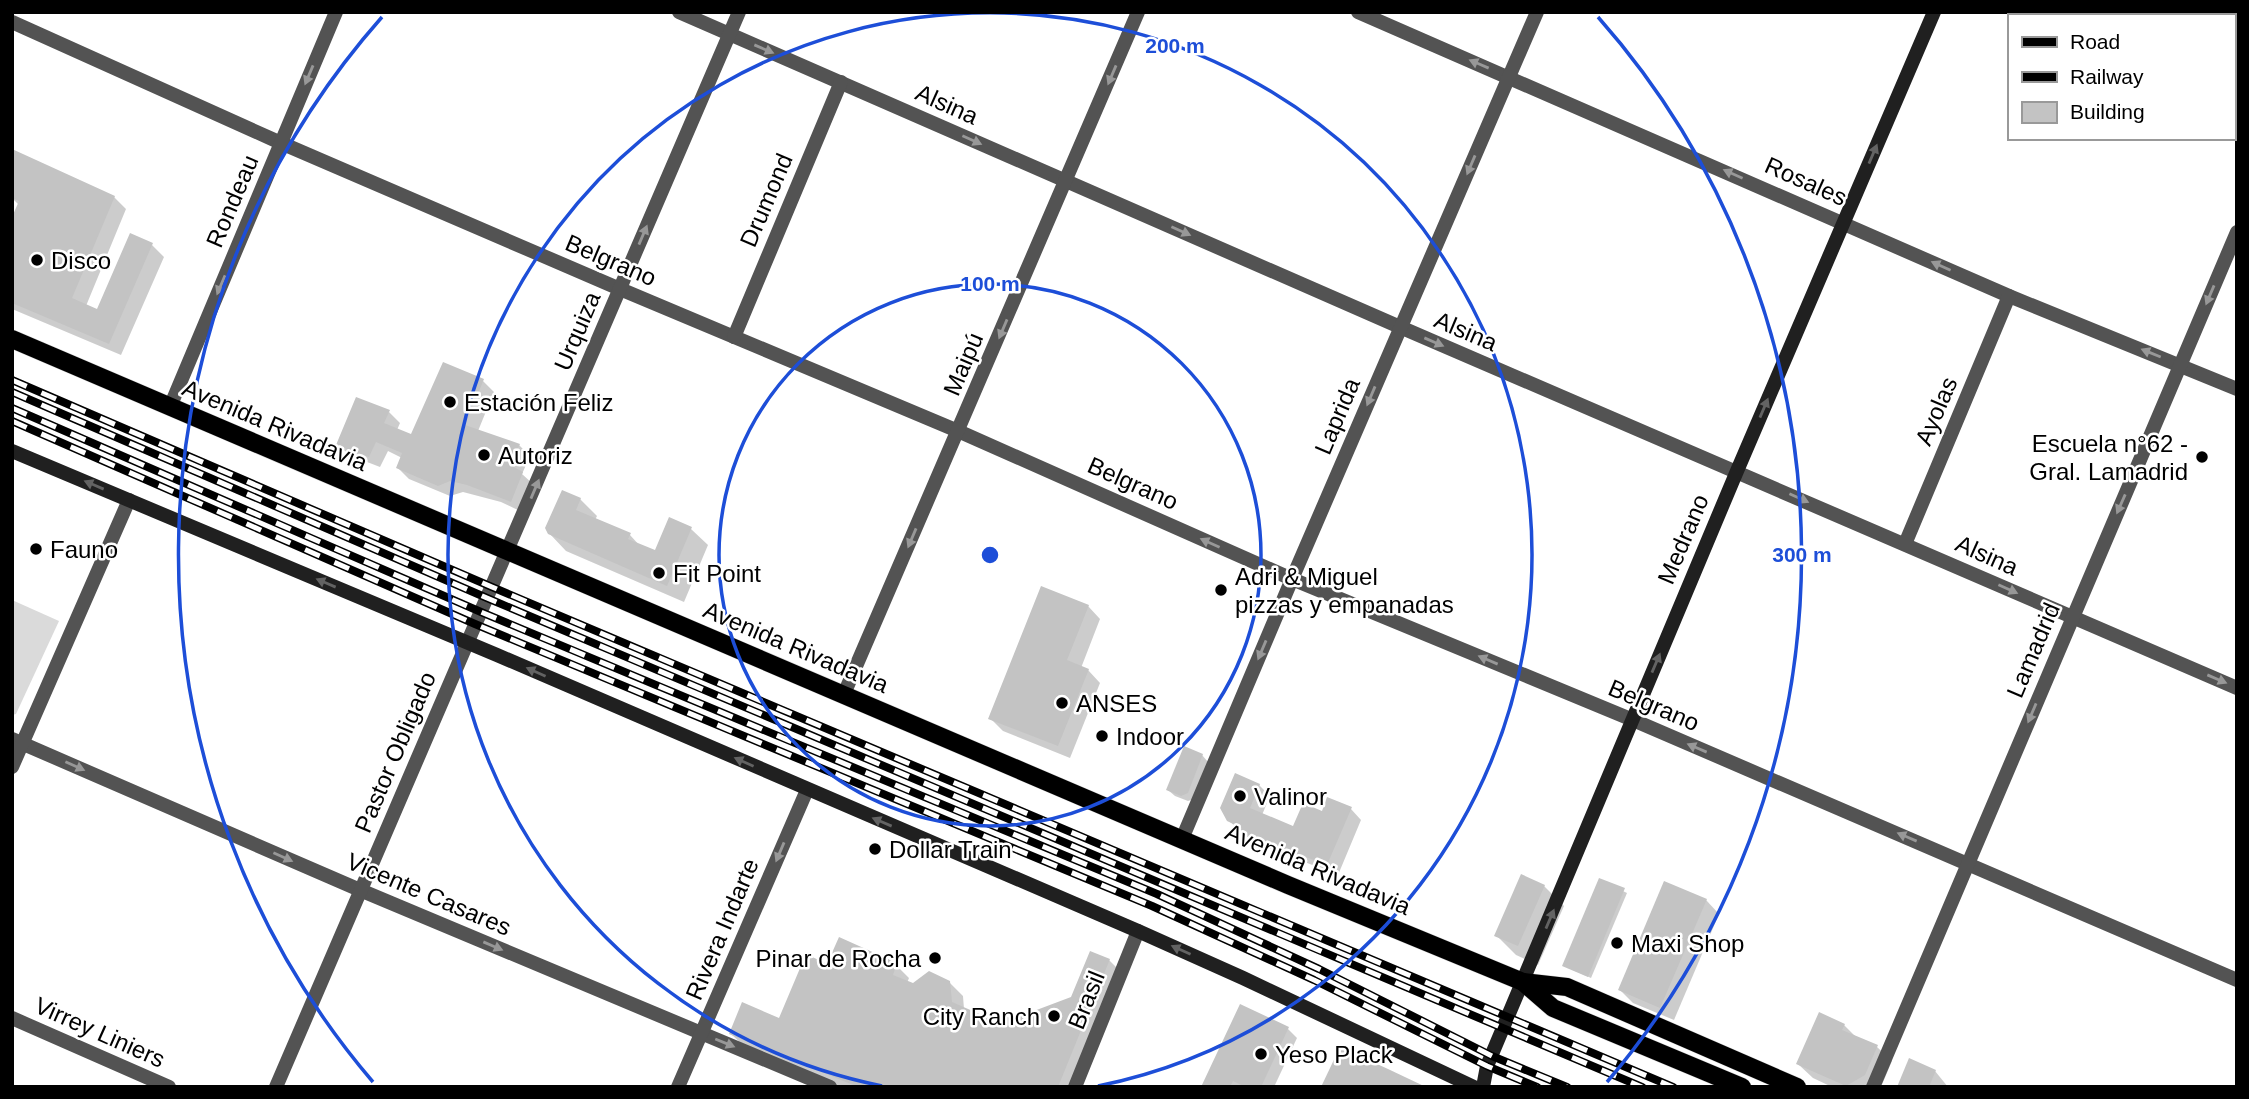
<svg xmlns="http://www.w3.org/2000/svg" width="2249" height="1099" font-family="Arial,sans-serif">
	<rect width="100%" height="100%" fill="#fff"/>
	<path fill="#dadada" d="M12 600 59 621 16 714 12 715Z"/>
	<g fill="#0003">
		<path d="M12 151 114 197 126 209 86 306 98 311 152 245 164 257 121 355 12 309V221L19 205 12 198Z"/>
		<path d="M483 381 494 392 478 431 519 445 530 456 522 474 533 484 522 512 501 502 463 492 450 496 409 479 398 468 402 458 388 451 380 467 349 455 338 444 389 412 400 423 397 430 412 436Z"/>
		<path d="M580 499 597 516 595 520 630 535 641 547 656 553 691 529 708 545 684 602 566 551 549 533Z"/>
		<path d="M1088 606 1100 619 1081 668 1088 670 1100 683 1070 758 1003 731 990 718Z"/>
		<path d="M1202 755 1208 762 1194 799 1188 801 1175 796 1168 790Z"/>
		<path d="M1259 785 1270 796 1262 815 1294 828 1323 813 1351 809 1361 820 1338 875 1253 842 1228 820Z"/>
		<path d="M1600 880 1627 893 1591 978 1564 966Z"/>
		<path d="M1544 886 1564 906 1538 965 1516 955 1496 935Z"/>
		<path d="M1706 900 1719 914 1674 1020 1633 1003 1620 990Z"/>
		<path d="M1109 960 1123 974 1077 1087H841L745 1047 731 1034 780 1020 828 966 896 965 909 978 907 983 913 985 949 982 963 996 964 1009 992 1021H1013L1073 998Z"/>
		<path d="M1844 1025 1857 1038 1877 1047 1892 1061 1881 1087H1832L1813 1078 1798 1064Z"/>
		<path d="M1288 1029 1297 1038 1274 1087H1208Z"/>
		<path d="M1935 1071 1948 1087H1899Z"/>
	</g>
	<g fill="#c3c3c3">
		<path d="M12 149 115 196 72 298 97 309 130 233 153 243 109 344 12 303V217L19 201 12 198Z"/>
		<path d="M443 362 484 379 465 425 520 444 510 465 523 472 511 502 467 485 450 481 438 486 396 468 402 453 376 442 369 457 336 445 356 397 390 410 384 423 411 434Z"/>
		<path d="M562 490 581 498 576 510 631 533 628 539 655 550 669 517 692 527 667 586 548 534 545 528Z"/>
		<path d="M1041 586 1089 605 1067 660 1089 669 1058 746 988 719Z"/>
		<path d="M1184 746 1203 754 1188 793 1181 796 1166 790Z"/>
		<path d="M1235 773 1260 784 1250 808 1293 826 1303 803 1322 811 1327 797 1352 807 1327 865 1240 832 1242 828 1227 821 1220 808Z"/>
		<path d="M1521 874 1545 885 1518 946 1494 936Z"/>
		<path d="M1599 878 1625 888 1588 977 1562 966Z"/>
		<path d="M1664 881 1707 899 1660 1008 1618 990Z"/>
		<path d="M839 937 897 963 893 975 913 983 929 971 950 981 952 1002 991 1019 994 1012 1013 1019 1071 997 1090 951 1110 959 1058 1087H858L729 1034 742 1002 779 1018 806 954 827 964Z"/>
		<path d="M1240 1004 1289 1027 1261 1087H1245L1233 1081 1230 1087H1201Z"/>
		<path d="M1819 1012 1845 1024 1842 1030 1878 1045 1865 1075 1846 1086 1796 1064Z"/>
		<path d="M1340 1047 1388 1069 1426 1087H1321Z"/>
		<path d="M1909 1058 1936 1070 1929 1087H1897Z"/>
	</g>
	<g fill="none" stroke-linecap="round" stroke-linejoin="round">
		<g stroke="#dbdbdb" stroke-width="19">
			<g id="primary">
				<path d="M12 339 1288 885 1523 982 1553 1008 1742 1087"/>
				<path d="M1523 982 1567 987 1797 1087"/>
			</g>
		</g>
		<g stroke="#535353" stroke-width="14">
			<path d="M679 12 1400 327 2237 688"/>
			<path d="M1358 12 2009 296 2237 389"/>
			<path d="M2052 12 2060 16"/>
			<path d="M12 22 281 143 620 289 958 431 1292 579 1633 720 2237 980"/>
			<path d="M2233 92 2237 93"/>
			<path d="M734 337 841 82"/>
			<path d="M170 407 336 12"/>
			<path d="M1905 544 2009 296"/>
			<path d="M844 694 1138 12"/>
			<path d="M12 739 360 890 830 1087"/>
			<path d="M12 767 129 500"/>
			<path d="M1182 839 1292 579 1537 12"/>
			<path d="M12 1018 169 1087"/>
			<path d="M276 1087 739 12"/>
			<path d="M678 1087 807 790"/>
			<path d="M1075 1087 1138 931"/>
			<path d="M1873 1087C1996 803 2115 517 2237 232"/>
		</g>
		<g stroke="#202020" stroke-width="14">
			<path d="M12 451 497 655 1138 931 1243 978 1474 1087"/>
			<path d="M1483 1087 1487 1066 1737 471 1934 12"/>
		</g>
		<use href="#primary" stroke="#000" stroke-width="18"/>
		<g stroke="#000" stroke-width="8">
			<g id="rail">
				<path d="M12 380 492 587 1673 1087"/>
				<path d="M12 392 487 598 1642 1087"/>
				<path d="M12 408 481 612 1157 894 1319 969 1492 1056 1567 1087"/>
				<path d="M12 421 475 624 1152 906 1314 980 1487 1066 1537 1087"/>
			</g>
		</g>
		<use href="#rail" stroke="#fff" stroke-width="5" stroke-dasharray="16" stroke-linecap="butt"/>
	</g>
	<defs><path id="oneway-solid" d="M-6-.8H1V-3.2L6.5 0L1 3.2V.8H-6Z" transform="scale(1.75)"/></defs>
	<g fill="#989898">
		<use href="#oneway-solid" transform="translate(764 49) rotate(23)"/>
		<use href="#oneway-solid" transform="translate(1479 64) rotate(-157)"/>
		<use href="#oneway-solid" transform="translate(309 75) rotate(113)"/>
		<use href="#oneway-solid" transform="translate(1112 75) rotate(113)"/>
		<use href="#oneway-solid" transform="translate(972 140) rotate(24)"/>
		<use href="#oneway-solid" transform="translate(1471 165) rotate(113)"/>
		<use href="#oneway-solid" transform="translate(1733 174) rotate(-156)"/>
		<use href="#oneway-solid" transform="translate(1181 231) rotate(24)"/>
		<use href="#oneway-solid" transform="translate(643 235) rotate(-67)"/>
		<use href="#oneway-solid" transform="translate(1941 266) rotate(-156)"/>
		<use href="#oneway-solid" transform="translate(221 285) rotate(113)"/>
		<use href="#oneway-solid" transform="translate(2210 295) rotate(113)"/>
		<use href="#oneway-solid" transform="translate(1003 329) rotate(113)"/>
		<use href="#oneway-solid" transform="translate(1434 342) rotate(23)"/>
		<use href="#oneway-solid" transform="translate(2151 353) rotate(-158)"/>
		<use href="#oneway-solid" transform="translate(1371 396) rotate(113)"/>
		<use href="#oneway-solid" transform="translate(535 489) rotate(-67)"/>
		<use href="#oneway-solid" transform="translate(1799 498) rotate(24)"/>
		<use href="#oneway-solid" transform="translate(2121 504) rotate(114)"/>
		<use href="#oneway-solid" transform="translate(912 538) rotate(113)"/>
		<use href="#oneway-solid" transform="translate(1210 543) rotate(-156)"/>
		<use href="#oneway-solid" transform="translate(2008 589) rotate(24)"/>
		<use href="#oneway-solid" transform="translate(1262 650) rotate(113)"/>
		<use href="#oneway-solid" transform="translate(1488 660) rotate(-157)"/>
		<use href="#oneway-solid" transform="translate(2217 679) rotate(23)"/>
		<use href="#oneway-solid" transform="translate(2032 713) rotate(113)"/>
		<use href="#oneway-solid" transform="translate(1697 748) rotate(-157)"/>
		<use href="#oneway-solid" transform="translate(75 766) rotate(24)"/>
		<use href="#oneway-solid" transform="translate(1907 837) rotate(-157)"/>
		<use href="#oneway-solid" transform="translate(780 852) rotate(113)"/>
		<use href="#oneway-solid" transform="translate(283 857) rotate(24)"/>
		<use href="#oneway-solid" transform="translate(493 946) rotate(23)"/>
		<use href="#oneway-solid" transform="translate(725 1043) rotate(22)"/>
	</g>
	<g fill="#636363">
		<use href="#oneway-solid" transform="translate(1873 154) rotate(-67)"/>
		<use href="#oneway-solid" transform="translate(1764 408) rotate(-67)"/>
		<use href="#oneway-solid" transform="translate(94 485) rotate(-157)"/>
		<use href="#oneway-solid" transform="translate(326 583) rotate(-157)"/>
		<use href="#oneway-solid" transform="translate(1656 663) rotate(-67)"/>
		<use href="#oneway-solid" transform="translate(536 672) rotate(-156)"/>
		<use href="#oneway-solid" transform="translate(744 762) rotate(-156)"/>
		<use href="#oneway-solid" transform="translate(882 822) rotate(-157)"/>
		<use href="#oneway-solid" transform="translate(1550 919) rotate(-67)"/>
		<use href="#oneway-solid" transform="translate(1181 950) rotate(-156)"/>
	</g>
	<g fill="none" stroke="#1d4ed8" stroke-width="3.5">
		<circle cx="990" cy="555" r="271"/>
		<path d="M882 1086A542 542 0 1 1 1098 1086"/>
		<path d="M373 1082A812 812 0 0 1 382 17M1598 17A812 812 0 0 1 1607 1082"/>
	</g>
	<g fill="#000" stroke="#fff" stroke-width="2.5">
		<circle cx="37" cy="260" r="7"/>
		<circle cx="450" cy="402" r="7"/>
		<circle cx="484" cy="455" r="7"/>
		<circle cx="2202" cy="457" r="7"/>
		<circle cx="36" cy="549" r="7"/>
		<circle cx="659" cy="573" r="7"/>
		<circle cx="1221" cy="590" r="7"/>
		<circle cx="1062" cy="703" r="7"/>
		<circle cx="1102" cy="736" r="7"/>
		<circle cx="1240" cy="796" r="7"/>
		<circle cx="875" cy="849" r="7"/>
		<circle cx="1617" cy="943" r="7"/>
		<circle cx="935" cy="958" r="7"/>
		<circle cx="1054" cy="1016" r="7"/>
		<circle cx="1261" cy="1054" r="7"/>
	</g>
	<g text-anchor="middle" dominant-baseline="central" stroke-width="5" stroke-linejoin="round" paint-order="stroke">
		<g font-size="24" fill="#000" stroke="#fff">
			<text transform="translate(947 104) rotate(24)">Alsina</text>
			<text transform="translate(1806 181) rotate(24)">Rosales</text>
			<text transform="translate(766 200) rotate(-67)">Drumond</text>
			<text transform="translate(232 201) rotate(-67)">Rondeau</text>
			<text transform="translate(611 260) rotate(23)">Belgrano</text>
			<text transform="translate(577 331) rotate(-67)">Urquiza</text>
			<text transform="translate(1466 331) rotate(23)">Alsina</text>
			<text transform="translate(963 364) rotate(-67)">Maipú</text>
			<text transform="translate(1936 411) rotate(-67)">Ayolas</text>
			<text transform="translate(1337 416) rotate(-67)">Laprida</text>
			<text transform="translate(275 425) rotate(23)">Avenida Rivadavia</text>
			<text transform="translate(1133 483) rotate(24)">Belgrano</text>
			<text transform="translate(1683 539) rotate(-67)">Medrano</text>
			<text transform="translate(1987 555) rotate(24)">Alsina</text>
			<text transform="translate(796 647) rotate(23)">Avenida Rivadavia</text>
			<text transform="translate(2033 650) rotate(-67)">Lamadrid</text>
			<text transform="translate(1654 705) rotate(23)">Belgrano</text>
			<text transform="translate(395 752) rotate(-67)">Pastor Obligado</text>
			<text transform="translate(1318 869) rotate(23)">Avenida Rivadavia</text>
			<text transform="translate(429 894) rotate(23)">Vicente Casares</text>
			<text transform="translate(722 929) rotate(-67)">Rivera Indarte</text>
			<text transform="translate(1086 1000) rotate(-68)">Brasil</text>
			<text transform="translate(100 1032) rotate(24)">Virrey Liniers</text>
		</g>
		<g font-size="24" fill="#000" stroke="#fff" text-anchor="start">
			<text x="51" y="260">Disco</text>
			<text x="464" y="402">Estación Feliz</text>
			<text x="2188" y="443" text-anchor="end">Escuela n°62 -<tspan x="2188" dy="28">Gral. Lamadrid</tspan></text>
			<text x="498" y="455">Autoriz</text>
			<text x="50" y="549">Fauno</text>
			<text x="673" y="573">Fit Point</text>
			<text x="1235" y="576">Adri &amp; Miguel<tspan x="1235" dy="28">pizzas y empanadas</tspan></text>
			<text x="1076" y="703">ANSES</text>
			<text x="1116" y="736">Indoor</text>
			<text x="1254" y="796">Valinor</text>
			<text x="889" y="849">Dollar Train</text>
			<text x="1631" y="943">Maxi Shop</text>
			<text x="921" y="958" text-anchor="end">Pinar de Rocha</text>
			<text x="1040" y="1016" text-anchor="end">City Ranch</text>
			<text x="1275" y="1054">Yeso Plack</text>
		</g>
	</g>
	<circle cx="990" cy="555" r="10" fill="#1d4ed8" stroke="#fff" stroke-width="3.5"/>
	<g font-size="21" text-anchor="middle" font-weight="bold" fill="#1d4ed8" stroke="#fff" stroke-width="5" stroke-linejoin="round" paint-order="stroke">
		<text x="1175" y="53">200 m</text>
		<text x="990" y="291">100 m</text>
		<text x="1802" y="562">300 m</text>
	</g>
	<rect width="2249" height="1099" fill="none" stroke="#000000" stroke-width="28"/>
	<rect x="2008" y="14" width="228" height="126" fill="#ffffff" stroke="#999999" stroke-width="2"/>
	<rect x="2022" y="37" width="35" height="10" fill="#000000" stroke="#999999" stroke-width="2"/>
	<text x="2070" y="49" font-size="21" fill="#000000">Road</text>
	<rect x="2022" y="72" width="35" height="10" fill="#000000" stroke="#999999" stroke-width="2"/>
	<text x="2070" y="84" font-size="21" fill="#000000">Railway</text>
	<rect x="2022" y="102" width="35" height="21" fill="#c3c3c3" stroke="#999999" stroke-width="2"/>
	<text x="2070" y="119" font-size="21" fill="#000000">Building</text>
</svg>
